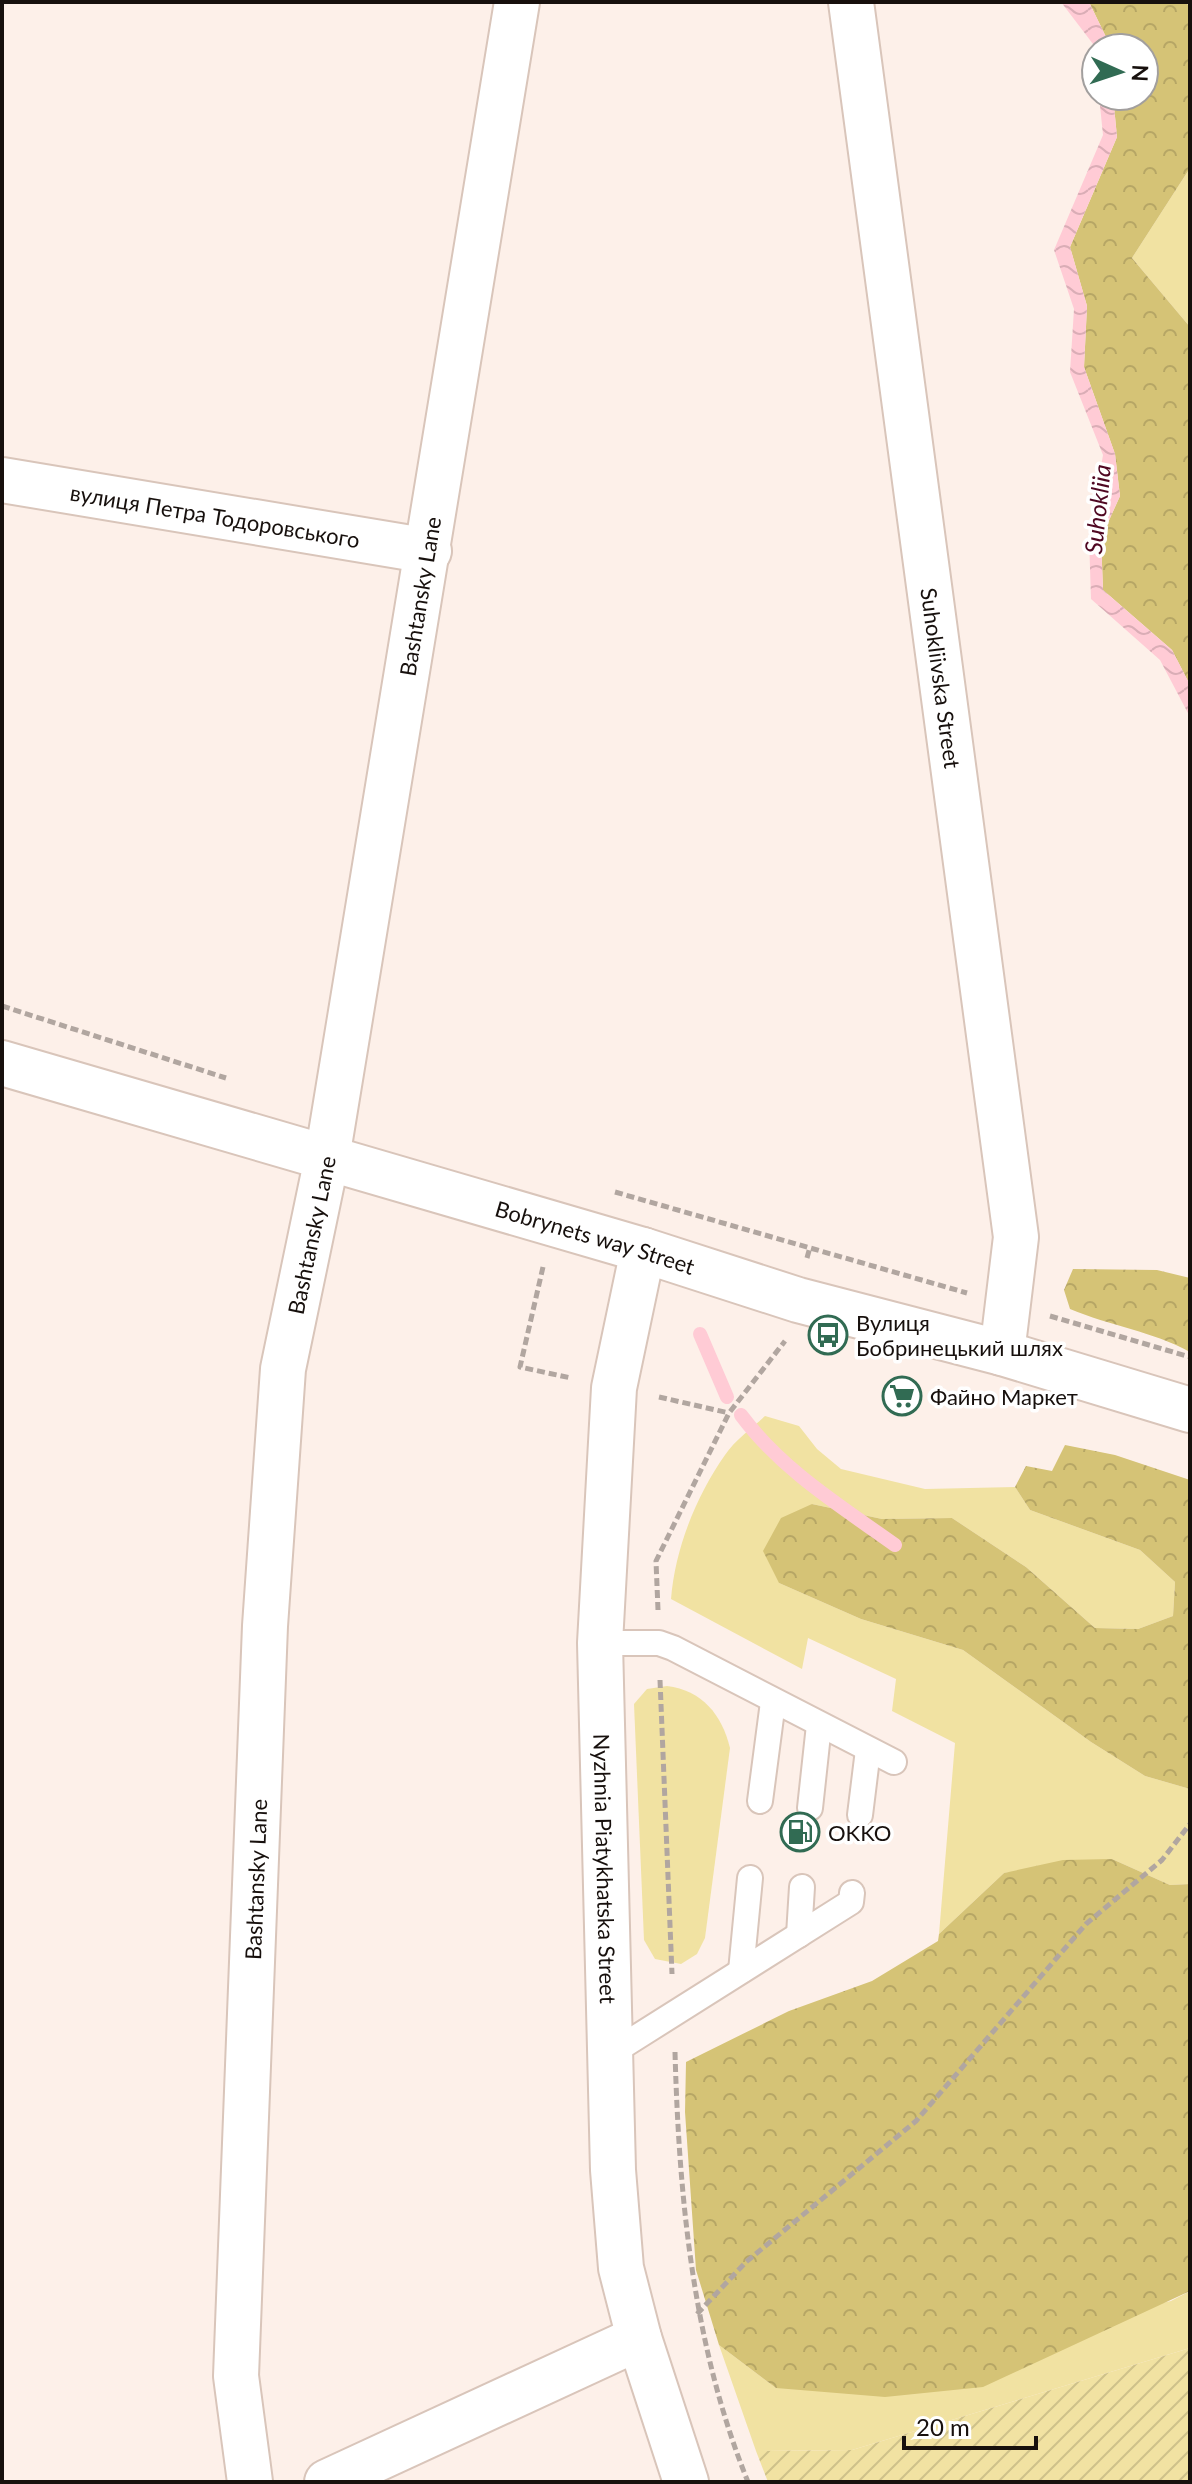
<svg xmlns="http://www.w3.org/2000/svg" width="1192" height="2484" font-family="Lato,sans-serif">
	<defs>
		<pattern id="forest-crowns" width="20" height="18" patternUnits="userSpaceOnUse" patternTransform="scale(2)"><rect width="20" height="18" fill="#d5c376"/><path d="M2 6a3 3 0 1 1 6 0M12 15a3 3 0 1 1 6 0" fill="none" stroke="#b6a665"/></pattern>
		<pattern id="garden-furrows" width="10" height="10" patternUnits="userSpaceOnUse" patternTransform="scale(2)"><rect width="10" height="10" fill="#f1e2a2"/><path d="M-1 1l2-2M0 10L10 0M9 11l2-2" fill="none" stroke="#cec18a"/></pattern>
		<pattern id="water-waves" width="16" height="10" patternUnits="userSpaceOnUse" patternTransform="scale(2)"><rect width="16" height="10" fill="#ffcbd5"/><path d="M0 5q4-4 8 0t8 0" fill="none" stroke="#daadb6"/></pattern>
	</defs>
	<rect width="100%" height="100%" fill="#fdf0e9"/>
	<g fill="#f1e2a2">
		<path d="M1190 168V327L1132 258Z"/>
		<path d="M765 1416 799 1426 817 1449 841 1469 925 1489 1015 1487 1030 1510 1140 1550 1175 1582 1173 1616 1138 1629 1095 1628 1026 1567 952 1518 882 1519 812 1504 779 1583 861 1619 963 1650 1091 1742 1145 1776 1190 1789V1884L1170 1885 1112 1859 1004 1873 939 1934 955 1743 892 1711 896 1679 808 1638 802 1669 671 1599C675 1549 696 1496 725 1455 735 1440 752 1428 765 1416Z"/>
		<path d="M667 1686C702 1690 722 1715 730 1748L705 1938 697 1954 681 1964 655 1959 644 1940 634 1704 647 1689Z"/>
		<path d="M1190 2291V2348L852 2450 756 2451 719 2345 776 2388 1171 2301Z"/>
	</g>
	<g fill="url(#forest-crowns)">
		<path d="M1089 2H1184L1190 6V168L1132 258 1190 327V685L1172 650 1103 590 1101 538 1120 496 1115 454 1084 367 1087 306 1070 247 1117 137 1113 96H1144V48H1107L1106 37Z"/>
		<path d="M1073 1269 1157 1270 1190 1278V1352C1152 1331 1110 1326 1070 1309L1064 1290Z"/>
		<path d="M1065 1445 1115 1455 1190 1480V1789L1145 1776 1091 1742 963 1650 861 1619 779 1583 763 1551 781 1518 812 1504 882 1519 952 1518 1026 1567 1095 1628 1138 1629 1173 1616 1175 1582 1140 1550 1030 1510 1015 1487 1026 1466 1052 1471Z"/>
		<path d="M1112 1859 1170 1885 1190 1884V2291L983 2387 885 2397 776 2388 719 2345 696 2270 685 2112 686 2062 789 2011 872 1981 938 1941 939 1934 1004 1873 1063 1860Z"/>
	</g>
	<path fill="url(#garden-furrows)" d="M1190 2348V2482H768L756 2451 852 2450Z"/>
	<g fill="url(#water-waves)">
		<path d="M1061 2H1089L1106 37 1107 48H1096V69L1093 44Z"/>
		<path d="M1099 96H1113L1117 137 1070 247 1087 306 1084 367 1115 454 1120 496 1101 538 1103 590 1172 650 1190 685V717L1160 660 1091 599 1089 537 1103 455 1070 372 1074 309 1054 250 1103 135Z"/>
	</g>
	<g fill="none" stroke-linecap="round" stroke-linejoin="round">
		<g stroke="#ffcbd5" stroke-width="14">
			<path d="M700 1334 727 1397"/>
			<path d="M741 1415C782 1470 839 1505 895 1545"/>
		</g>
		<g stroke="#d9c5ba" stroke-width="28">
			<g id="lane">
				<path d="M600 1643H659L673 1648 894 1762"/>
				<path d="M760 1801 773 1702"/>
				<path d="M810 1808 819 1725"/>
				<path d="M860 1815 868 1750"/>
				<path d="M799 1935 802 1887"/>
				<path d="M741 1971 750 1878"/>
				<path d="M610 2054 851 1902 852 1893"/>
			</g>
		</g>
		<g stroke="#d9c5ba" stroke-width="48">
			<g id="street">
				<path id="s1" d="M851 2 1016 1237 1002 1353"/>
				<path id="s2" d="M2 480 429 551"/>
				<path id="s3" d="M250 2482 236 2376 265 1626 283 1369 327 1158 517 2"/>
				<path d="M327 2482 639 2338"/>
			</g>
		</g>
		<g stroke="#d9c5ba" stroke-width="48">
			<g id="secondary">
				<path id="s4" d="M643 1250 614 1388 600 1643 613 2170 621 2268 639 2338 686 2482"/>
			</g>
		</g>
		<g stroke="#d9c5ba" stroke-width="48">
			<g id="primary">
				<path id="s5" d="M2 1063 643 1250 798 1300 1002 1353 1190 1410"/>
			</g>
		</g>
		<g stroke="#b1a6a0" stroke-width="5" stroke-dasharray="8 4" stroke-linecap="butt">
			<path d="M2 1006 226 1078"/>
			<path d="M615 1192 967 1293"/>
			<path d="M807 1258 810 1247"/>
			<path d="M543 1267 520 1367 571 1378"/>
			<path d="M1050 1316 1190 1357"/>
			<path d="M659 1397 729 1413"/>
			<path d="M658 1610 656 1561 729 1413 785 1341"/>
			<path d="M660 1680 672 1974"/>
			<path d="M675 2052C679 2198 693 2346 748 2482"/>
			<path d="M697 2314 746 2262 916 2121 1086 1924 1162 1860 1190 1824"/>
		</g>
		<use href="#lane" stroke="#fff" stroke-width="24"/>
		<use href="#street" stroke="#fff" stroke-width="44"/>
		<use href="#secondary" stroke="#fff" stroke-width="44"/>
		<use href="#primary" stroke="#fff" stroke-width="44"/>
	</g>
	<defs>
		<g id="bus-ring" transform="scale(2)"><circle r="9.5" fill="#fff" stroke="#316b53" stroke-width="1.5"/><path d="M-5-6H5V4H4V6H2V4H-2V6H-4V4H-5ZM-3.5-4V0h7V-4ZM-3.5 1.2v1.5H-2V1.2ZM2 1.2v1.5H3.5V1.2Z" fill="#316b53"/></g>
		<g id="supermarket-ring" transform="scale(2)"><circle r="9.5" fill="#fff" stroke="#316b53" stroke-width="1.5"/><path d="M-6-5.5h2.5l.6 2H6L4.5 2H-2.5L-4.4-4H-6ZM-1.5 3.2a1.3 1.3 0 1 0 .1 0ZM3 3.2a1.3 1.3 0 1 0 .1 0Z" fill="#316b53"/></g>
		<g id="fuel-ring" transform="scale(2)"><circle r="9.5" fill="#fff" stroke="#316b53" stroke-width="1.5"/><path d="M-5.5-6h7V0h2V4h1.3V-2.5L3-4.5l.8-.8L6-3V5H2.5V1h-1V6h-7ZM-4.2-4.7v3.2H.2V-4.7Z" fill="#316b53"/></g>
	</defs>
	<g fill-rule="evenodd">
		<use href="#bus-ring" x="828" y="1335"/>
		<use href="#supermarket-ring" x="902" y="1396"/>
		<use href="#fuel-ring" x="800" y="1832"/>
	</g>
	<g text-anchor="middle" dominant-baseline="central" stroke-width="7" stroke-linejoin="round" paint-order="stroke">
		<g font-size="22" fill="#17100d" stroke="#fff">
			<text stroke="none"><textPath href="#s2" startOffset="216">вулиця Петра Тодоровського</textPath></text>
			<text stroke="none"><textPath href="#s3" startOffset="1900">Bashtansky Lane</textPath></text>
			<text stroke="none"><textPath href="#s1" startOffset="682">Suhokliivska Street</textPath></text>
			<text stroke="none"><textPath href="#s3" startOffset="1252">Bashtansky Lane</textPath></text>
			<text stroke="none"><textPath href="#s5" startOffset="618">Bobrynets way Street</textPath></text>
			<text stroke="none"><textPath href="#s4" startOffset="622">Nyzhnia Piatykhatska Street</textPath></text>
			<text stroke="none"><textPath href="#s3" startOffset="604">Bashtansky Lane</textPath></text>
		</g>
		<g font-size="22" fill="#17100d" stroke="#fff" text-anchor="start">
			<text x="856" y="1322">Вулиця<tspan x="856" dy="25">Бобринецький шлях</tspan></text>
			<text x="930" y="1396">Файно Маркет</text>
			<text x="828" y="1832">OKKO</text>
		</g>
		<g font-size="24" font-style="italic" fill="#4f0722" stroke="#fff">
			<text transform="translate(1097 509) rotate(-84)">Suhokliia</text>
		</g>
	</g>
	<rect width="1192" height="2484" fill="none" stroke="#17100d" stroke-width="8"/>
	<g transform="translate(1120 72) rotate(93)"><circle r="38" fill="#ffffff" stroke="#a29f9e" stroke-width="2"/>
	<path d="M0-6L14 30L0 20L-14 30Z" fill="#316b53"/>
	<text y="-12" font-size="22" font-weight="bold" text-anchor="middle" fill="#17100d">N</text>
	</g>
	<path d="M904 2436v12h132v-12" fill="none" stroke="#17100d" stroke-width="4"/>
	<text x="916" y="2436" font-size="24" fill="#17100d" stroke="#ffffff" stroke-width="6" paint-order="stroke">20 m</text>
</svg>
